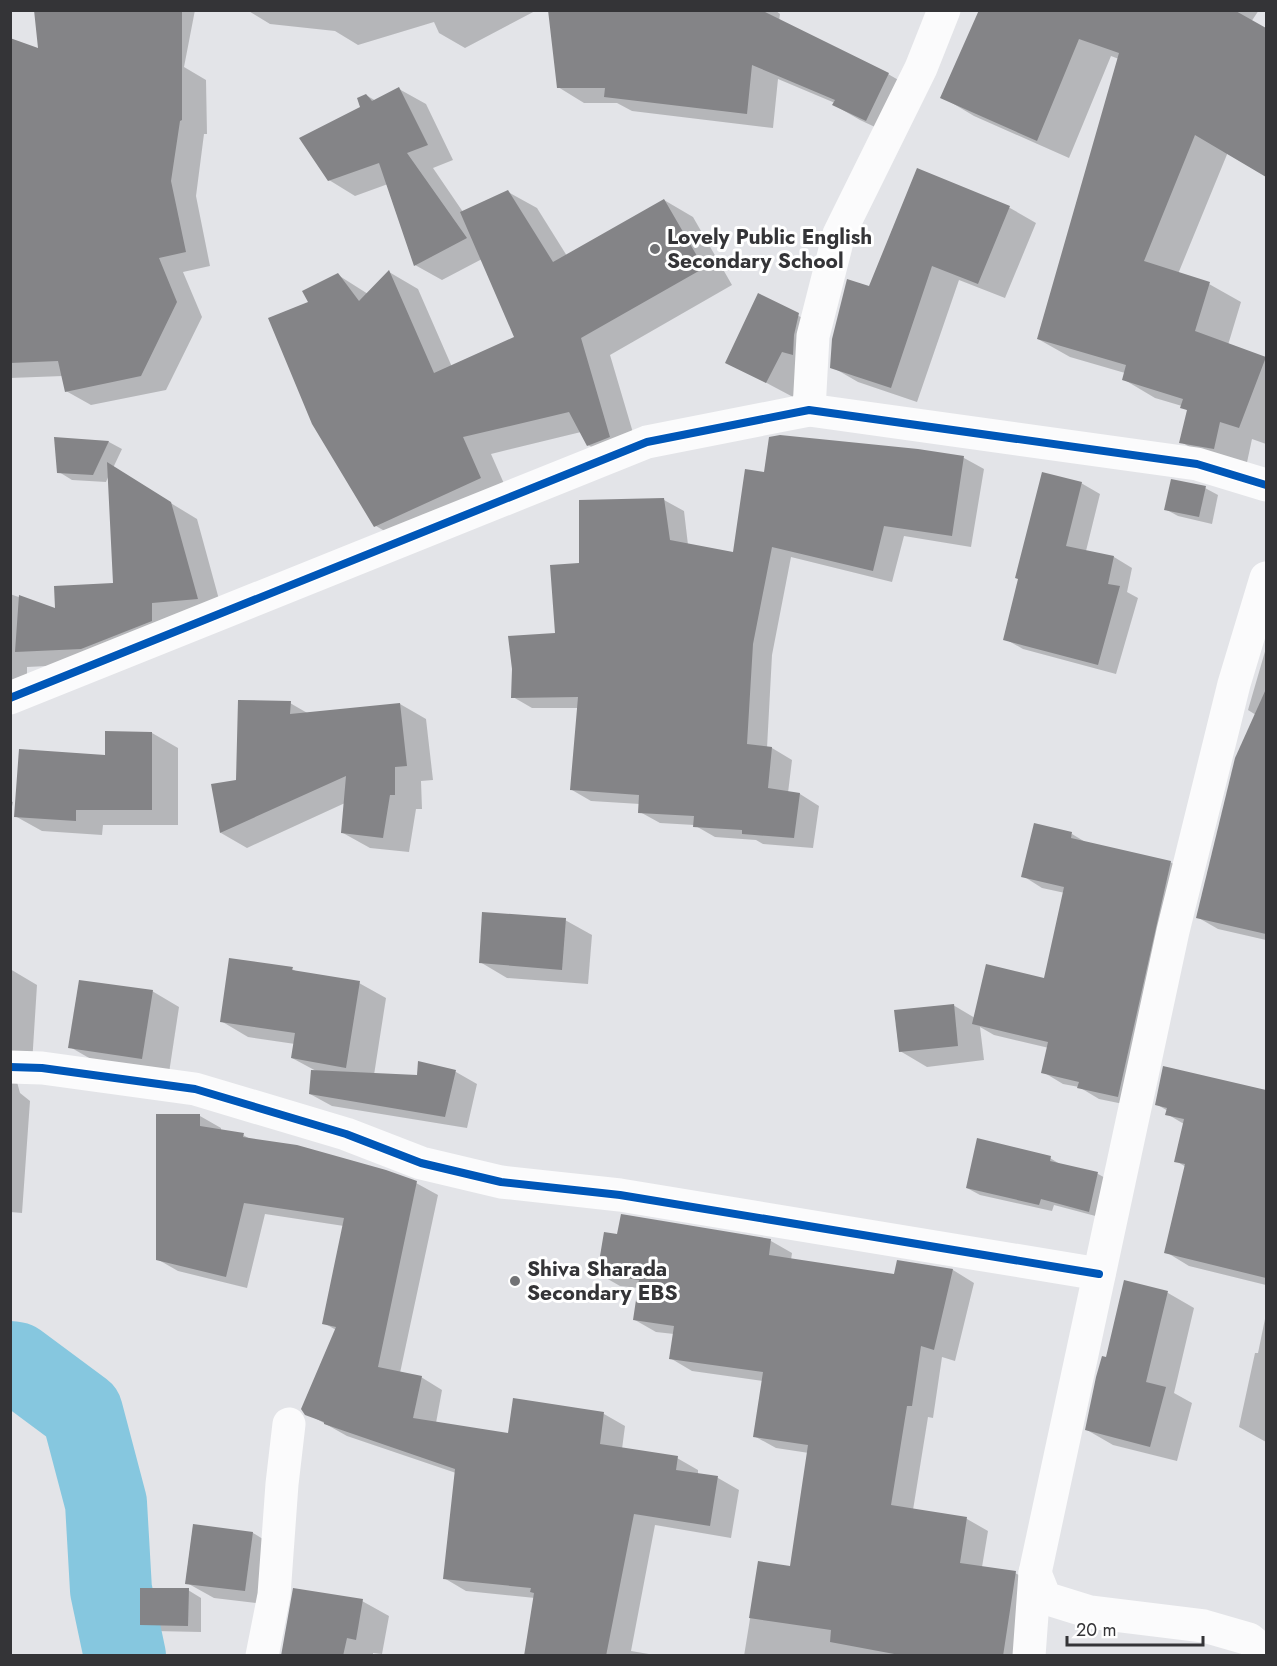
<svg xmlns="http://www.w3.org/2000/svg" width="1277" height="1666" font-family="Jost,sans-serif">
	<rect width="100%" height="100%" fill="#e3e4e8"/>
	<g fill="#0003">
		<path d="M144 10H195L184 67 206 80 207 134H204L196 196 210 266 183 272 202 317 166 390 91 405 66 391 63 376 10 378V40L40 51Z"/>
		<path d="M247 10H537L465 48 439 33 434 22 358 45 335 31 270 24Z"/>
		<path d="M551 10H775L780 14 779 21 888 74 914 89 892 135 860 120 834 105 835 103 778 79 773 128 632 111 617 103H584L558 87Z"/>
		<path d="M981 10H1259L1251 22 1266 31 1260 44 1266 48V175L1228 152 1178 274 1209 284 1241 302 1228 345 1266 359V444L1252 439 1246 467 1213 460 1181 442 1188 411 1182 406 1155 398 1123 379 1125 373 1070 357 1038 339 1119 59 1111 56 1069 158 974 116 942 97Z"/>
		<path d="M399 89 426 104 453 160 433 168 463 212 508 192 537 208 567 256 664 200 693 217 732 285 610 355 639 453 618 462 588 445 581 432 491 454 509 495 405 543 376 526 311 303 338 275 368 294 389 272 418 289 452 367 516 338 482 259 442 280 415 265 388 184 355 196 329 180 366 95 376 101Z"/>
		<path d="M918 170 1010 208 1036 223 1005 298 959 280 917 402 858 382 832 367 870 288Z"/>
		<path d="M759 295 825 330 793 397 727 362Z"/>
		<path d="M56 438 109 442 122 449 113 468 197 519 223 614 108 663 27 667V686L10 689V594L56 610 115 584 109 475 106 482 72 480 59 472Z"/>
		<path d="M918 450 964 458 984 469 971 547 904 536 892 582 791 557 772 655 767 748H772L792 760 788 793 800 794 819 806 813 848 763 844 756 840 715 837 694 825 660 823 640 812V804L591 801 572 790 578 708H532L513 697 557 634 581 564 664 500 684 511 688 545 734 554 765 473Z"/>
		<path d="M1081 483 1100 494 1086 551 1114 557 1132 568 1127 592 1138 598 1116 674 1023 649 1005 639Z"/>
		<path d="M1205 488 1218 495 1212 524 1178 516 1165 509Z"/>
		<path d="M1266 648V940L1218 929 1197 917 1256 715 1248 710Z"/>
		<path d="M290 703 309 714 400 704 426 719 433 780 421 781 422 809H416L409 852 370 848 343 833 345 803 247 848 221 833 238 781Z"/>
		<path d="M152 733 178 748V825H103L102 835 42 831 15 816 107 756Z"/>
		<path d="M10 801 13 802 10 816Z"/>
		<path d="M1072 834 1087 843 1170 862 1190 873 1138 1107 1099 1099 1079 1087 1063 1084 1043 1072 1049 1048 994 1035 980 1027 984 1060 927 1067 900 1051 953 1005 975 1018 1045 980 1065 893 1042 888 1023 876Z"/>
		<path d="M565 920 592 935 588 984 507 978 480 962Z"/>
		<path d="M10 969 37 985 32 1064 17 1082 20 1093 30 1101 22 1213 10 1212Z"/>
		<path d="M292 969 299 973 359 983 386 998 374 1075 419 1077 420 1063 456 1072 477 1084 467 1128 332 1106 310 1094 318 1072 292 1058 295 1044 248 1037 221 1021Z"/>
		<path d="M152 991 179 1007 169 1073 96 1062 70 1047Z"/>
		<path d="M1257 1089 1266 1095V1285L1189 1266 1166 1252 1186 1167 1176 1161 1184 1124 1167 1114 1168 1111 1156 1104Z"/>
		<path d="M158 1116H200L221 1128V1131L243 1135 252 1140 416 1183 438 1195 400 1373 421 1377 442 1390 436 1423 509 1435 604 1414 625 1426 622 1449 677 1458 698 1470V1475L718 1478 739 1490 731 1538 655 1525 631 1651 661 1656H525L535 1598 466 1591 444 1578 456 1473 347 1436 306 1413 336 1330 324 1323 344 1226 265 1214 247 1288 178 1271 157 1259Z"/>
		<path d="M1050 1158 1063 1166 1098 1174 1111 1181 1103 1218 1054 1205 1052 1211 980 1195 967 1188Z"/>
		<path d="M771 1241 792 1253 791 1260 895 1275 898 1261 953 1270 974 1283 955 1361 942 1357 933 1418 928 1417 913 1510 967 1519 988 1531 982 1567 1015 1573 1037 1585 1026 1656H744L759 1563 791 1568 809 1453 776 1448 754 1436 763 1381 692 1371 670 1358 674 1334 656 1332 635 1320 639 1288 620 1286 599 1274Z"/>
		<path d="M1125 1282 1168 1293 1194 1308 1174 1393 1192 1403 1177 1461 1113 1445 1087 1430 1107 1359Z"/>
		<path d="M1266 1314V1442L1239 1427 1255 1353H1258Z"/>
		<path d="M253 1533 279 1549 272 1605 214 1598 187 1583Z"/>
		<path d="M188 1590 201 1598V1632L154 1631 141 1624Z"/>
		<path d="M362 1601 389 1616 382 1654 373 1653V1656H283Z"/>
	</g>
	<g fill="none" stroke-linecap="round" stroke-linejoin="round">
		<path stroke="#86c7df" stroke-width="82" d="M10 1362 16 1363 82 1412 106 1503 111 1590 125 1656"/>
	</g>
	<g fill="#848487">
		<path d="M34 10H182V120L180 121 171 181 186 252 159 258 177 302 141 376 65 392 58 361 10 363V38L38 48Z"/>
		<path d="M548 10H761L889 73 866 121 832 105 835 100 752 65 747 114 604 97 605 88H557Z"/>
		<path d="M979 10H1234L1266 28V177L1195 135 1144 261 1210 282 1195 331 1266 357 1239 428 1220 422 1214 449 1179 443 1187 410 1180 408 1183 399 1122 380 1126 365 1037 339 1119 53 1079 39 1037 141 940 98Z"/>
		<path d="M399 87 428 145 407 153 467 238 414 266 379 163 328 181 299 138 360 107 357 98 366 94 372 101Z"/>
		<path d="M917 168 1010 206 978 284 932 266 891 388 830 368 832 339 847 279 869 286Z"/>
		<path d="M508 190 553 262 664 199 704 268 581 338 610 437 587 446 569 412 463 437 481 478 374 527 312 424 268 318 308 302 302 291 338 273 359 301 389 270 434 373 514 337 460 212Z"/>
		<path d="M758 293 799 313 794 335 793 355 782 352 766 383 725 363Z"/>
		<path d="M780 435 918 449 964 456 952 536 884 526 873 571 772 547 753 644 747 744 772 747 768 788 800 793 794 838 742 834V830L693 827 694 816 638 813 639 795 570 790 578 697 511 698 512 669 508 636 555 633 550 565 579 563V500L664 498 670 540 733 552 745 469 764 472 769 437Z"/>
		<path d="M54 437 109 441 93 475 57 473Z"/>
		<path d="M107 462 171 502 198 599 152 603V621L81 649 15 652 19 595 55 608 54 586 113 583Z"/>
		<path d="M1042 472 1082 482 1066 546 1114 556 1108 584 1120 586 1098 665 1003 640 1018 579 1015 578Z"/>
		<path d="M1171 479 1206 486 1199 517 1164 510Z"/>
		<path d="M1266 689V934L1196 918 1235 758Z"/>
		<path d="M238 700 291 701 290 714 400 703 407 766 395 767V795H390L383 838 341 833 346 776 220 833 211 784 236 780Z"/>
		<path d="M105 731 152 732V810H76V821L14 817 19 749 105 755Z"/>
		<path d="M1034 823 1072 832 1071 838 1171 861 1118 1097 1077 1088 1079 1082 1041 1073 1048 1042 972 1024 986 964 1044 978 1064 887 1021 877Z"/>
		<path d="M482 912 566 918 562 970 479 963Z"/>
		<path d="M229 958 293 967 292 970 360 981 346 1068 291 1058 295 1033 220 1022Z"/>
		<path d="M79 980 153 990 142 1059 68 1048Z"/>
		<path d="M954 1004 958 1046 899 1052 894 1010Z"/>
		<path d="M418 1061 456 1070 445 1117 309 1094 311 1070 417 1075Z"/>
		<path d="M1163 1066 1266 1090V1278L1164 1253 1185 1164 1174 1162 1184 1119 1165 1115 1167 1108 1155 1105Z"/>
		<path d="M156 1114H200V1126L244 1133 243 1137 297 1145 386 1170 417 1181 378 1367 422 1376 413 1418 508 1433 513 1398 604 1412 600 1444 678 1456 676 1470 718 1476 710 1526 634 1514 606 1656H524L534 1593 530 1592 531 1588 443 1579 455 1469 324 1424V1422L305 1415 301 1409 336 1327 322 1324 344 1218 244 1203 226 1277 156 1260Z"/>
		<path d="M977 1138 1051 1156 1050 1161 1098 1172 1089 1212 1041 1199 1039 1205 966 1188Z"/>
		<path d="M621 1214 771 1239 769 1255 894 1274 897 1260 953 1269 934 1350 921 1346 912 1406H907L891 1505 967 1517 960 1563 1016 1571 1003 1656H905L830 1642 831 1630 749 1618 758 1561 790 1566 808 1445 753 1437 763 1372 669 1359 674 1326 633 1320 639 1280 597 1274 604 1232 617 1234Z"/>
		<path d="M1124 1280 1168 1291 1146 1382 1166 1387 1150 1447 1085 1430 1096 1377 1102 1356 1106 1357Z"/>
		<path d="M193 1524 253 1532 245 1591 185 1584Z"/>
		<path d="M140 1588H189L188 1626 140 1625Z"/>
		<path d="M293 1588 363 1599 356 1640 347 1638 343 1656H281Z"/>
	</g>
	<g fill="none" stroke-linecap="round" stroke-linejoin="round">
		<g stroke="#fbfbfc" stroke-width="33">
			<path d="M809 410 813 336 839 234 921 68 944 10"/>
			<path d="M10 1067 42 1068 195 1089 346 1134 421 1163 501 1182 620 1195 1099 1274"/>
			<path d="M1035 1573 1045 1598 1090 1612 1204 1626 1249 1639 1266 1653"/>
			<path d="M262 1656 274 1595 282 1484 289 1424"/>
			<path d="M1029 1656 1035 1573 1173 931 1234 684 1266 578"/>
		</g>
		<path stroke="#fbfbfc" stroke-width="33" d="M10 698 647 442 809 410 1197 464 1266 485"/>
		<g stroke="#fff" stroke-width="11">
			<g id="cycleway">
				<path d="M10 698 647 442 809 410 1197 464 1266 485"/>
				<path d="M10 1067 42 1068 195 1089 346 1134 421 1163 501 1182 620 1195 1099 1274"/>
			</g>
		</g>
		<use href="#cycleway" stroke="#0057b8" stroke-width="8"/>
	</g>
	<g fill="#717275" stroke="#fff" stroke-width="2">
		<circle cx="655" cy="249" r="6"/>
		<circle cx="515" cy="1281" r="6"/>
	</g>
	<g text-anchor="middle" dominant-baseline="central" stroke-width="6" stroke-linejoin="round" paint-order="stroke">
		<g font-size="21" font-weight="bold" fill="#343437" stroke="#fff" text-anchor="start">
			<text x="667" y="237">Lovely Public English<tspan x="667" dy="24">Secondary School</tspan></text>
			<text x="527" y="1269">Shiva Sharada<tspan x="527" dy="24">Secondary EBS</tspan></text>
		</g>
	</g>
	<rect width="1277" height="1666" fill="none" stroke="#343437" stroke-width="24"/>
	<path d="M1067 1636v9h136v-9" fill="none" stroke="#343437" stroke-width="3"/>
	<text x="1076" y="1636" font-size="18" fill="#343437" stroke="#ffffff" stroke-width="4.5" paint-order="stroke">20 m</text>
</svg>
